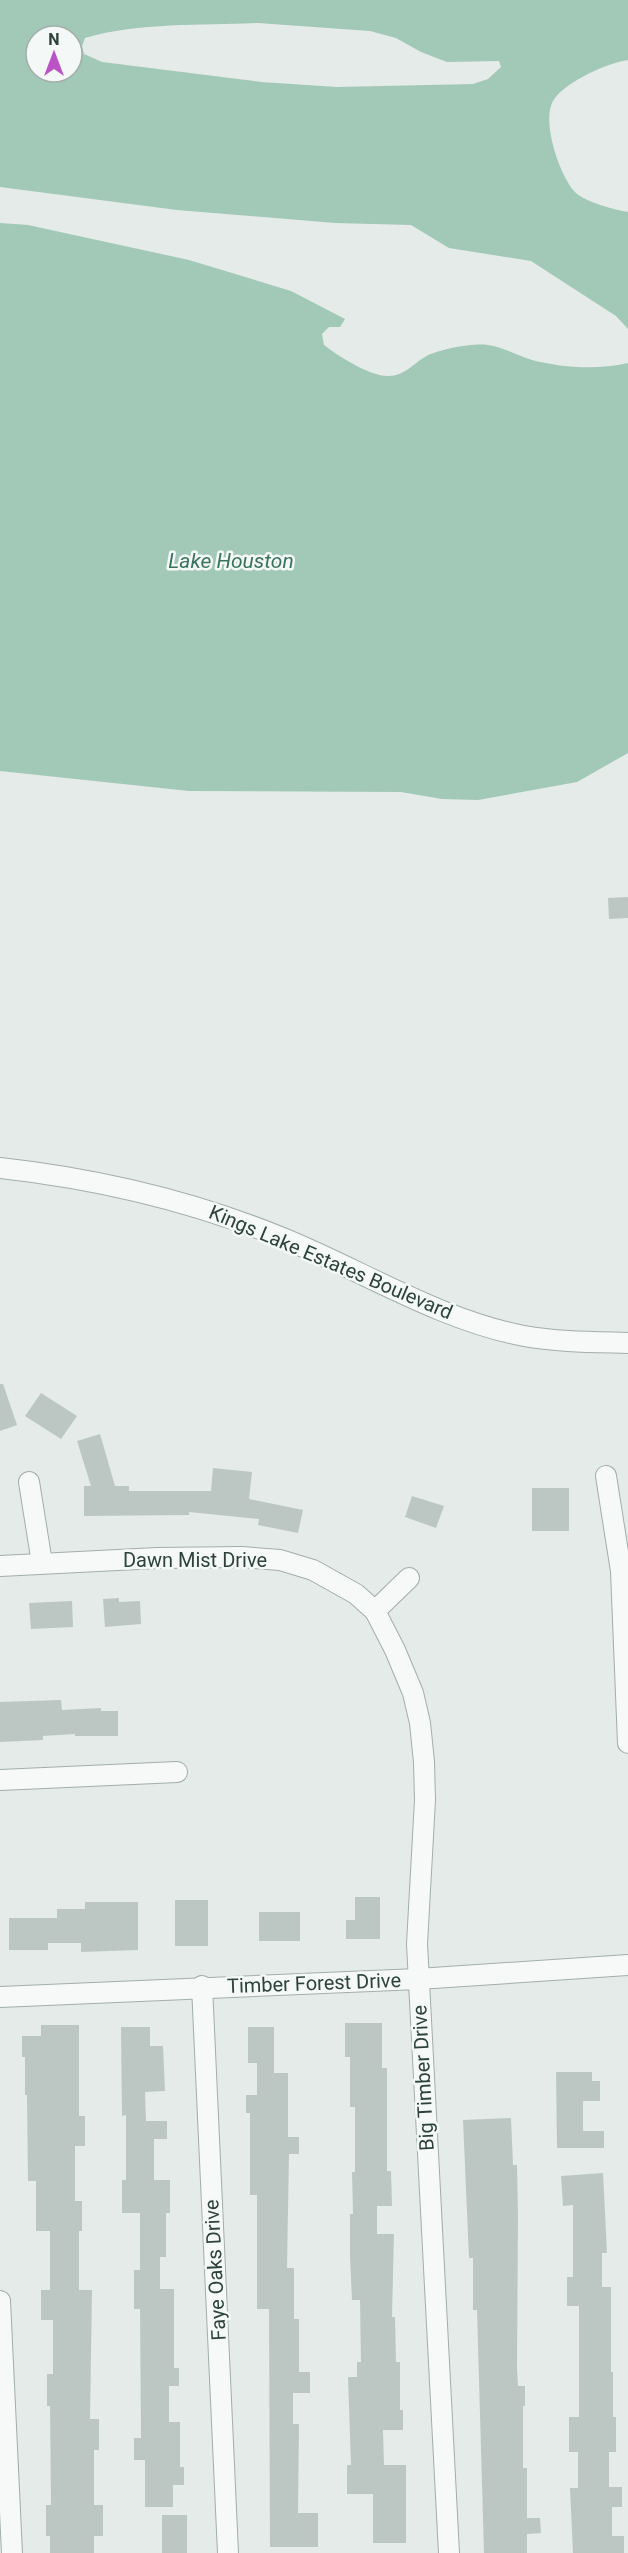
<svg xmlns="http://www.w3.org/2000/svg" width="628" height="2553" font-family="Roboto,sans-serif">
	<rect width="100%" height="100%" fill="#e4ebe9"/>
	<g fill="#a2c8b7" fill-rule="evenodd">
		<path d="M0 0H628V60C607 63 568 81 555 98 539 117 560 178 576 193 586 202 615 210 628 212V329L616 316 531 261 449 248 411 225 335 223 177 210 0 187ZM258 23 370 31 396 38 421 52 447 62 499 61 501 67 488 79 473 84 337 87 261 82 102 62 84 54 82 46 85 38C140 22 202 26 258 23ZM36 36H72V72H36Z"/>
		<path d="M0 223 28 225 189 260 291 291 345 319 340 327H329L322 334 324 345C338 356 371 377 389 376 404 376 413 364 425 357 439 349 473 343 488 345 503 347 518 356 532 360 563 368 597 370 628 363V753L577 782 478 800 442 799 401 792 189 791 0 771Z"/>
	</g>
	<g fill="#bcc7c4">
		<path d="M628 897V918L609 919 608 898Z"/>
		<path d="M0 1384H3L17 1425 0 1431Z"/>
		<path d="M41 1393 77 1416 61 1439 25 1416Z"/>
		<path d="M100 1434 115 1486H129V1491H211L213 1468 252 1472 249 1499 303 1510 298 1533 258 1525 259 1519 189 1512V1515L84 1516V1486H91L77 1441Z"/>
		<rect x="532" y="1488" width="37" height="43"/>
		<path d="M412 1496 444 1506 436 1528 405 1517Z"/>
		<path d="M119 1598V1602L140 1601 141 1624 105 1627 103 1599Z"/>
		<path d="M72 1601 73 1627 31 1629 29 1603Z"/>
		<path d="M61 1700 62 1710 101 1708V1711H118V1736H75V1734L43 1736V1740L0 1742V1702Z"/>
		<path d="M355 1897H380V1939H346V1920H355Z"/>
		<rect x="175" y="1900" width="33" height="46"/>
		<path d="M85 1902H138V1950L81 1952V1943H48V1950H9V1918H57V1909H85Z"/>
		<rect x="259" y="1912" width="41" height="29"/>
		<path d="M345 2023H382V2068H387V2171H391L392 2206H377V2234H394L392 2317H395L396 2362H400V2410H403V2430H383L384 2465H406V2543H373V2494H347V2465H351L348 2377H357V2362H361L360 2300H352L350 2256V2214H353L352 2172H355V2107H350V2057H345Z"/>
		<path d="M41 2025H79V2116H85V2146H75V2201H82V2231H79V2290H92L90 2419H99V2450H94V2505H103V2536H94V2553H50V2536H46V2505H51L50 2406H47V2374H53V2320H41V2290H50V2231H36V2181H28L27 2095H25V2057H22V2036H41Z"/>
		<path d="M121 2027H150V2046H163L165 2091 145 2092 146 2121H167V2139H154V2180H170V2213H166V2257H160V2289H174V2368H179V2386H169V2422H180V2467H184V2485H173V2507H145V2460H134V2438H141L140 2309H134V2270H140V2213H122V2180H126V2115L122 2116Z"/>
		<path d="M248 2027H274V2073H288V2137H299V2154H289L287 2268H294V2319H299V2372H310V2393H293V2424H299L298 2513H318V2547H270L269 2309H257V2195H250V2113H246V2095H257V2063H248Z"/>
		<path d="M556 2072H592V2081H600V2101H583V2131H604V2148H557Z"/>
		<path d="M511 2118 513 2165H517L518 2215 517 2368 518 2386H525V2406H523V2468H527V2518H540L541 2533 527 2534V2553H484L477 2310H473V2258H469L463 2120Z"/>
		<path d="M603 2173 607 2253H602V2287H611V2372H613V2417H616V2452H609V2487H622V2507H612V2536H624V2553H573L570 2488H578V2452H569V2417H579V2306H567V2277H573V2205L563 2206 561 2176Z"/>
		<rect x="162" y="2515" width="25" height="38"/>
	</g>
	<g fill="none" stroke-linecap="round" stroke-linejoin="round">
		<g stroke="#a2aeaa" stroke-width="22">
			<g id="minor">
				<path d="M0 1168C99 1179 193 1201 285 1239 363 1271 440 1320 524 1336 558 1342 594 1342 628 1343"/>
				<path d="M606 1476 621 1571 628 1743"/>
				<path d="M29 1482 42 1563"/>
				<path d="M0 1566 157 1558 242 1557 280 1560 313 1570 356 1594 375 1611 395 1650 413 1693 420 1723 424 1762 425 1800 417 1944 449 2553"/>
				<path d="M375 1611 409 1578"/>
				<path d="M0 1780 177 1772"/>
				<path d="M202 1986 228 2553"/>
				<path d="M0 1997 418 1979 628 1965"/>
				<path d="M0 2301 12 2553"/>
			</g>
		</g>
		<use href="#minor" stroke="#f7f9f9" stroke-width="20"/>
	</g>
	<g text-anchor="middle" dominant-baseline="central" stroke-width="5" stroke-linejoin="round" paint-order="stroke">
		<g font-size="20" fill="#2d423b" stroke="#f4f8f7">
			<text transform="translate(331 1262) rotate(23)">Kings Lake Estates Boulevard</text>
			<text x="195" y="1560">Dawn Mist Drive</text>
			<text transform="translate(314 1983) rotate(-2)">Timber Forest Drive</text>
			<text transform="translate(423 2078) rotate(-93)">Big Timber Drive</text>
			<text transform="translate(215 2270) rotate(-93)">Faye Oaks Drive</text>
		</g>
		<g font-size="21" font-style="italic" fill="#39745d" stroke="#f4f8f7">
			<text x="231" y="561">Lake Houston</text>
		</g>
	</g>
	<g transform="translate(54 54)"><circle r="28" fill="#f4f8f7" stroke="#a4afac" stroke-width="1.5"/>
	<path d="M0-4.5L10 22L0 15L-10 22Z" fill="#ba53c6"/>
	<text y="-9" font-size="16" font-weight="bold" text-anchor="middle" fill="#2d423b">N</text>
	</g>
</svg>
